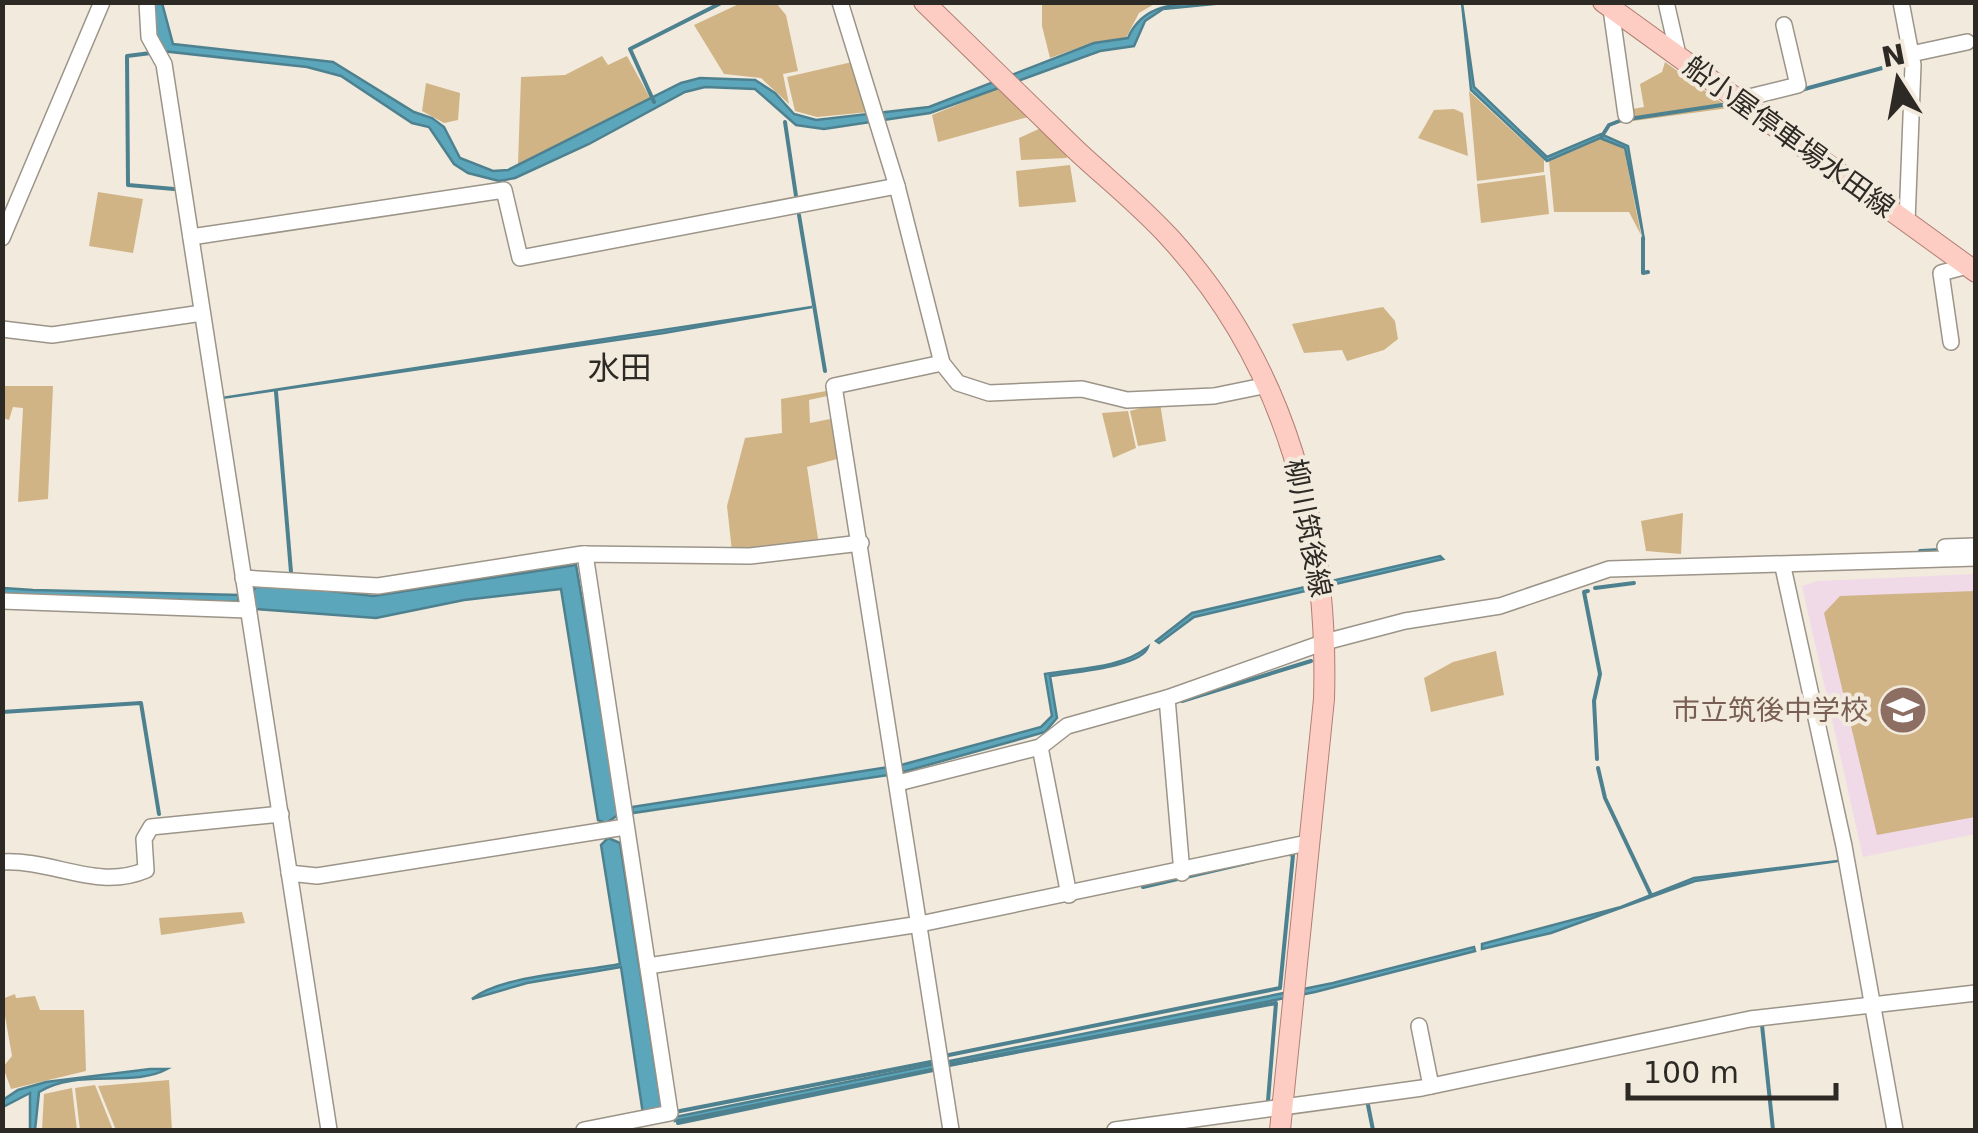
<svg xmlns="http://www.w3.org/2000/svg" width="1978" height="1133" font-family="'DejaVu Sans','Noto Sans JP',sans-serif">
	<rect width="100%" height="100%" fill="#f2eadd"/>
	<path fill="#f0dae7" d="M1975 574V834L1863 857 1802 586 1818 581Z"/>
	<g fill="#d0b485">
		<path d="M741 3H776L786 15 798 71 783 74 789 104 761 78 724 74 694 25Z"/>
		<path d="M1042 3H1156L1139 13 1126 38 1092 43 1050 58 1042 26Z"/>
		<path d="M602 56 608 65 627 56 650 98 518 164 521 77 565 75Z"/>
		<path d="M852 62 869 112 817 117 795 111 787 77Z"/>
		<path d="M1665 62 1729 108 1633 121 1632 109 1644 107 1640 84 1662 72Z"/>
		<path d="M426 83 460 93 458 120 444 123 422 111Z"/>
		<path d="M1001 87 1028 117 938 142 932 115Z"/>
		<path d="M1469 91 1544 160V172L1477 181Z"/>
		<path d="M1454 109 1463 113 1468 156 1418 138 1434 110Z"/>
		<path d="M1041 128 1065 149 1067 158 1021 160 1019 138Z"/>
		<path d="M1602 138 1624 149 1641 235 1629 212H1554L1549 161Z"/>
		<path d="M1070 165 1076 202 1019 207 1016 171Z"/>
		<path d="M1545 175 1549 214 1481 223 1477 184Z"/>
		<path d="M98 192 143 199 133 253 89 246Z"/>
		<path d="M1383 307 1395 321 1398 339 1384 350 1347 361 1342 350 1304 353 1292 324Z"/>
		<path d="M3 386H53L48 499 18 502 23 408 13 407 9 420 3 418Z"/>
		<path d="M832 390V395L809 400 810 423 835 418 841 458 807 467 819 545 732 551 727 506 745 438 782 433 781 399Z"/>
		<path d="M1160 403 1166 441 1138 446 1130 411Z"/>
		<path d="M1128 411 1136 448 1113 458 1102 413Z"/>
		<path d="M1683 513 1681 554 1646 551 1641 521Z"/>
		<path d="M1975 591V817L1877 835 1824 613 1840 596Z"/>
		<path d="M1496 651 1504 695 1431 712 1424 678 1453 662Z"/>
		<path d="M242 912 245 923 161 935 159 918Z"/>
		<path d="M15 994 16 998 35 996 40 1010H84L86 1071 11 1089 3 1067 12 1056 2 999Z"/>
		<path d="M169 1080 172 1130H116L98 1086Z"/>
		<path d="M95 1085 113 1130H80L75 1088Z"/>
		<path d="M72 1088 77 1130H42L44 1094Z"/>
	</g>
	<g fill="#5ca6bc" stroke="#4e818f" stroke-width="2.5">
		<path d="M150 3H162L173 44 333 62 414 112 432 118 444 127 460 158 493 171 508 170 681 83 700 78 755 80 775 93 794 114 816 120 929 107 1094 43 1128 38C1144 0 1184 3 1224 3L1163 9 1145 21 1134 46 1100 51 930 113 824 129 796 125 755 89 705 87 685 92 589 144 515 178 499 181 468 173 454 164 429 127 412 123 341 76 307 67 162 51 152 35Z"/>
		<path d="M1462 3 1474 87 1547 157 1601 134 1628 146 1644 240 1625 148 1600 138 1547 161 1471 90Z"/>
		<path d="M812 307 664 333 222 398Z"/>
		<path d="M1440 556 1443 559 1194 617 1159 643 1156 641 1192 613Z"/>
		<path d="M576 565 618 810V815L606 823 598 820 561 589 464 600 376 618 256 609 251 593 256 587 289 586 373 596Z"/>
		<path d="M3 588 33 590 239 595 238 602 3 594Z"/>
		<path d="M1148 647C1142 667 1073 672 1050 676L1057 718 1045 732 903 772 901 765 1041 727 1052 716 1045 674C1079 668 1120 669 1148 647Z"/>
		<path d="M889 767V775L633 813 632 807Z"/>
		<path d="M608 838 620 843 662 1110 643 1114 621 967 527 983 472 999C502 975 581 972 620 964L601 845Z"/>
		<path d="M1838 861 1695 881 1551 933 1482 949V944L1621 907 1694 878Z"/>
		<path d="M1474 947 1475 951 1315 992 675 1121V1117L1333 983Z"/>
		<path d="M150 1069H167C133 1088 76 1068 39 1092L35 1130H30V1093L3 1107V1100L18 1090 46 1082Z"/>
	</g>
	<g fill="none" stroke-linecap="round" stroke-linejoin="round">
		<g stroke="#4e818f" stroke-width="4">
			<path d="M151 53 127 56 128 185 174 189"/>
			<path d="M1801 90 1908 61"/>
			<path d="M654 102 630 49 723 2"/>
			<path d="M785 122 796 196"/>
			<path d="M1602 136 1609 125 1622 120 1722 105"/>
			<path d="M799 215 825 371"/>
			<path d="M1643 238V273L1648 272"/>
			<path d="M276 392 291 572"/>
			<path d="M1920 551 1941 550"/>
			<path d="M1595 588 1634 583"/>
			<path d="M1588 591 1584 592 1600 674 1594 701 1597 759"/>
			<path d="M1182 701 1311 661"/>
			<path d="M2 712 141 703 159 814"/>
			<path d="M1598 768 1605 798 1651 895"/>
			<path d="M1143 887 1255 861"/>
			<path d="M1762 1025 1773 1130"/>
			<path d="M944 1056 1280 988 1293 855 1289 854"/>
			<path d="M947 1065 1276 1003 1268 1101"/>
			<path d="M1367 1100 1373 1130"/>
			<path d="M675 1112 936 1061"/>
			<path d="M678 1123 938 1069"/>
		</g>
		<g stroke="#9b9488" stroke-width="18">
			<g id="minor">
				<path d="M147 2 149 37 164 64 329 1130"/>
				<path d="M840 2 897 186 942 363 958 383 989 393 1082 389 1127 400 1214 396 1268 385"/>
				<path d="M1666 2 1679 59"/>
				<path d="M1901 2 1913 65 1907 222"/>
				<path d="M1611 9 1626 115"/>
				<path d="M1911 54 1967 42"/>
				<path d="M1737 100 1798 85 1784 25"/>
				<path d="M191 237 504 190 520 258 897 186"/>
				<path d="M2 238 102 2"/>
				<path d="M2 329 52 335 202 313"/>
				<path d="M1951 342 1941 273 1967 266"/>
				<path d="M942 363 834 386 951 1130"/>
				<path d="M1945 547 1976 546"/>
				<path d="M1783 567 1844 846 1895 1130"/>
				<path d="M243 578 378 586 582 554 750 556 861 543"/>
				<path d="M2 601 248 610"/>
				<path d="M1167 698 1182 873"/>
				<path d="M1040 747 1069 895"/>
				<path d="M898 783 1040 747 1067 726 1167 698 1325 642 1405 621 1500 606 1609 569 1976 558"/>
				<path d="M2 862C53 859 97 891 146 870L144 839 151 827 281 814"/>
				<path d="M289 873 317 876 625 827"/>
				<path d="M648 966 920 924 1307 843"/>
				<path d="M1419 1026 1431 1086"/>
				<path d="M584 1130 670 1113 585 554"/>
				<path d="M1115 1130 1422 1088 1750 1019 1976 993"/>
			</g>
		</g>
		<g stroke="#b37e73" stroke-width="22">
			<g id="major">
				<path d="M924 2C975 52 1026 101 1076 150 1107 179 1141 206 1170 238 1287 366 1329 530 1324 699L1280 1130"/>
				<path d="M1603 2 1976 272"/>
			</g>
		</g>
		<use href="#minor" stroke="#fff" stroke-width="15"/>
		<use href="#major" stroke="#fdcdc4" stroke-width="20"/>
	</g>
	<defs>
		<g id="school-disc" transform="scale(2.5)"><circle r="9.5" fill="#8d6e63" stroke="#f2eadd"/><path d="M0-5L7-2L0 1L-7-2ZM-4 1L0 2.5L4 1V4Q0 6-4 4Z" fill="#fff"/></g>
	</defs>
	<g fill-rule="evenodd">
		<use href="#school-disc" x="1903" y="710"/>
	</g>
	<g text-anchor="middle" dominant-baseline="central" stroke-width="8" stroke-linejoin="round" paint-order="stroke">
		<g font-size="28" fill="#2d2a25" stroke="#f2eadd">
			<text transform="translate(1789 137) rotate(36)">船小屋停車場水田線</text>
			<text transform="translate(1308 528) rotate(79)">柳川筑後線</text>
		</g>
		<g font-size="28" fill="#785e54" stroke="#f2eadd" text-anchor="end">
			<text x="1868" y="710">市立筑後中学校</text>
		</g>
		<g font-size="32" fill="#2d2a25" stroke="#f2eadd">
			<text x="620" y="368">水田</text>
		</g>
	</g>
	<rect width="1978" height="1133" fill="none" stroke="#2d2a25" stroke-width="10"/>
	<g transform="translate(1898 80) rotate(349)" stroke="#f2eadd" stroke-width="8" paint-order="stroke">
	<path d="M0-8L18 38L0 25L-18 38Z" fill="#2d2a25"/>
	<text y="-15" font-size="28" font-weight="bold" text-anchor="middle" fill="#2d2a25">N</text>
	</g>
	<path d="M1628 1083v15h208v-15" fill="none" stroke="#2d2a25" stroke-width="5"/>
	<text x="1643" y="1083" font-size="30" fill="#2d2a25" stroke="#f2eadd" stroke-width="8" paint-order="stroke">100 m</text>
</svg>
